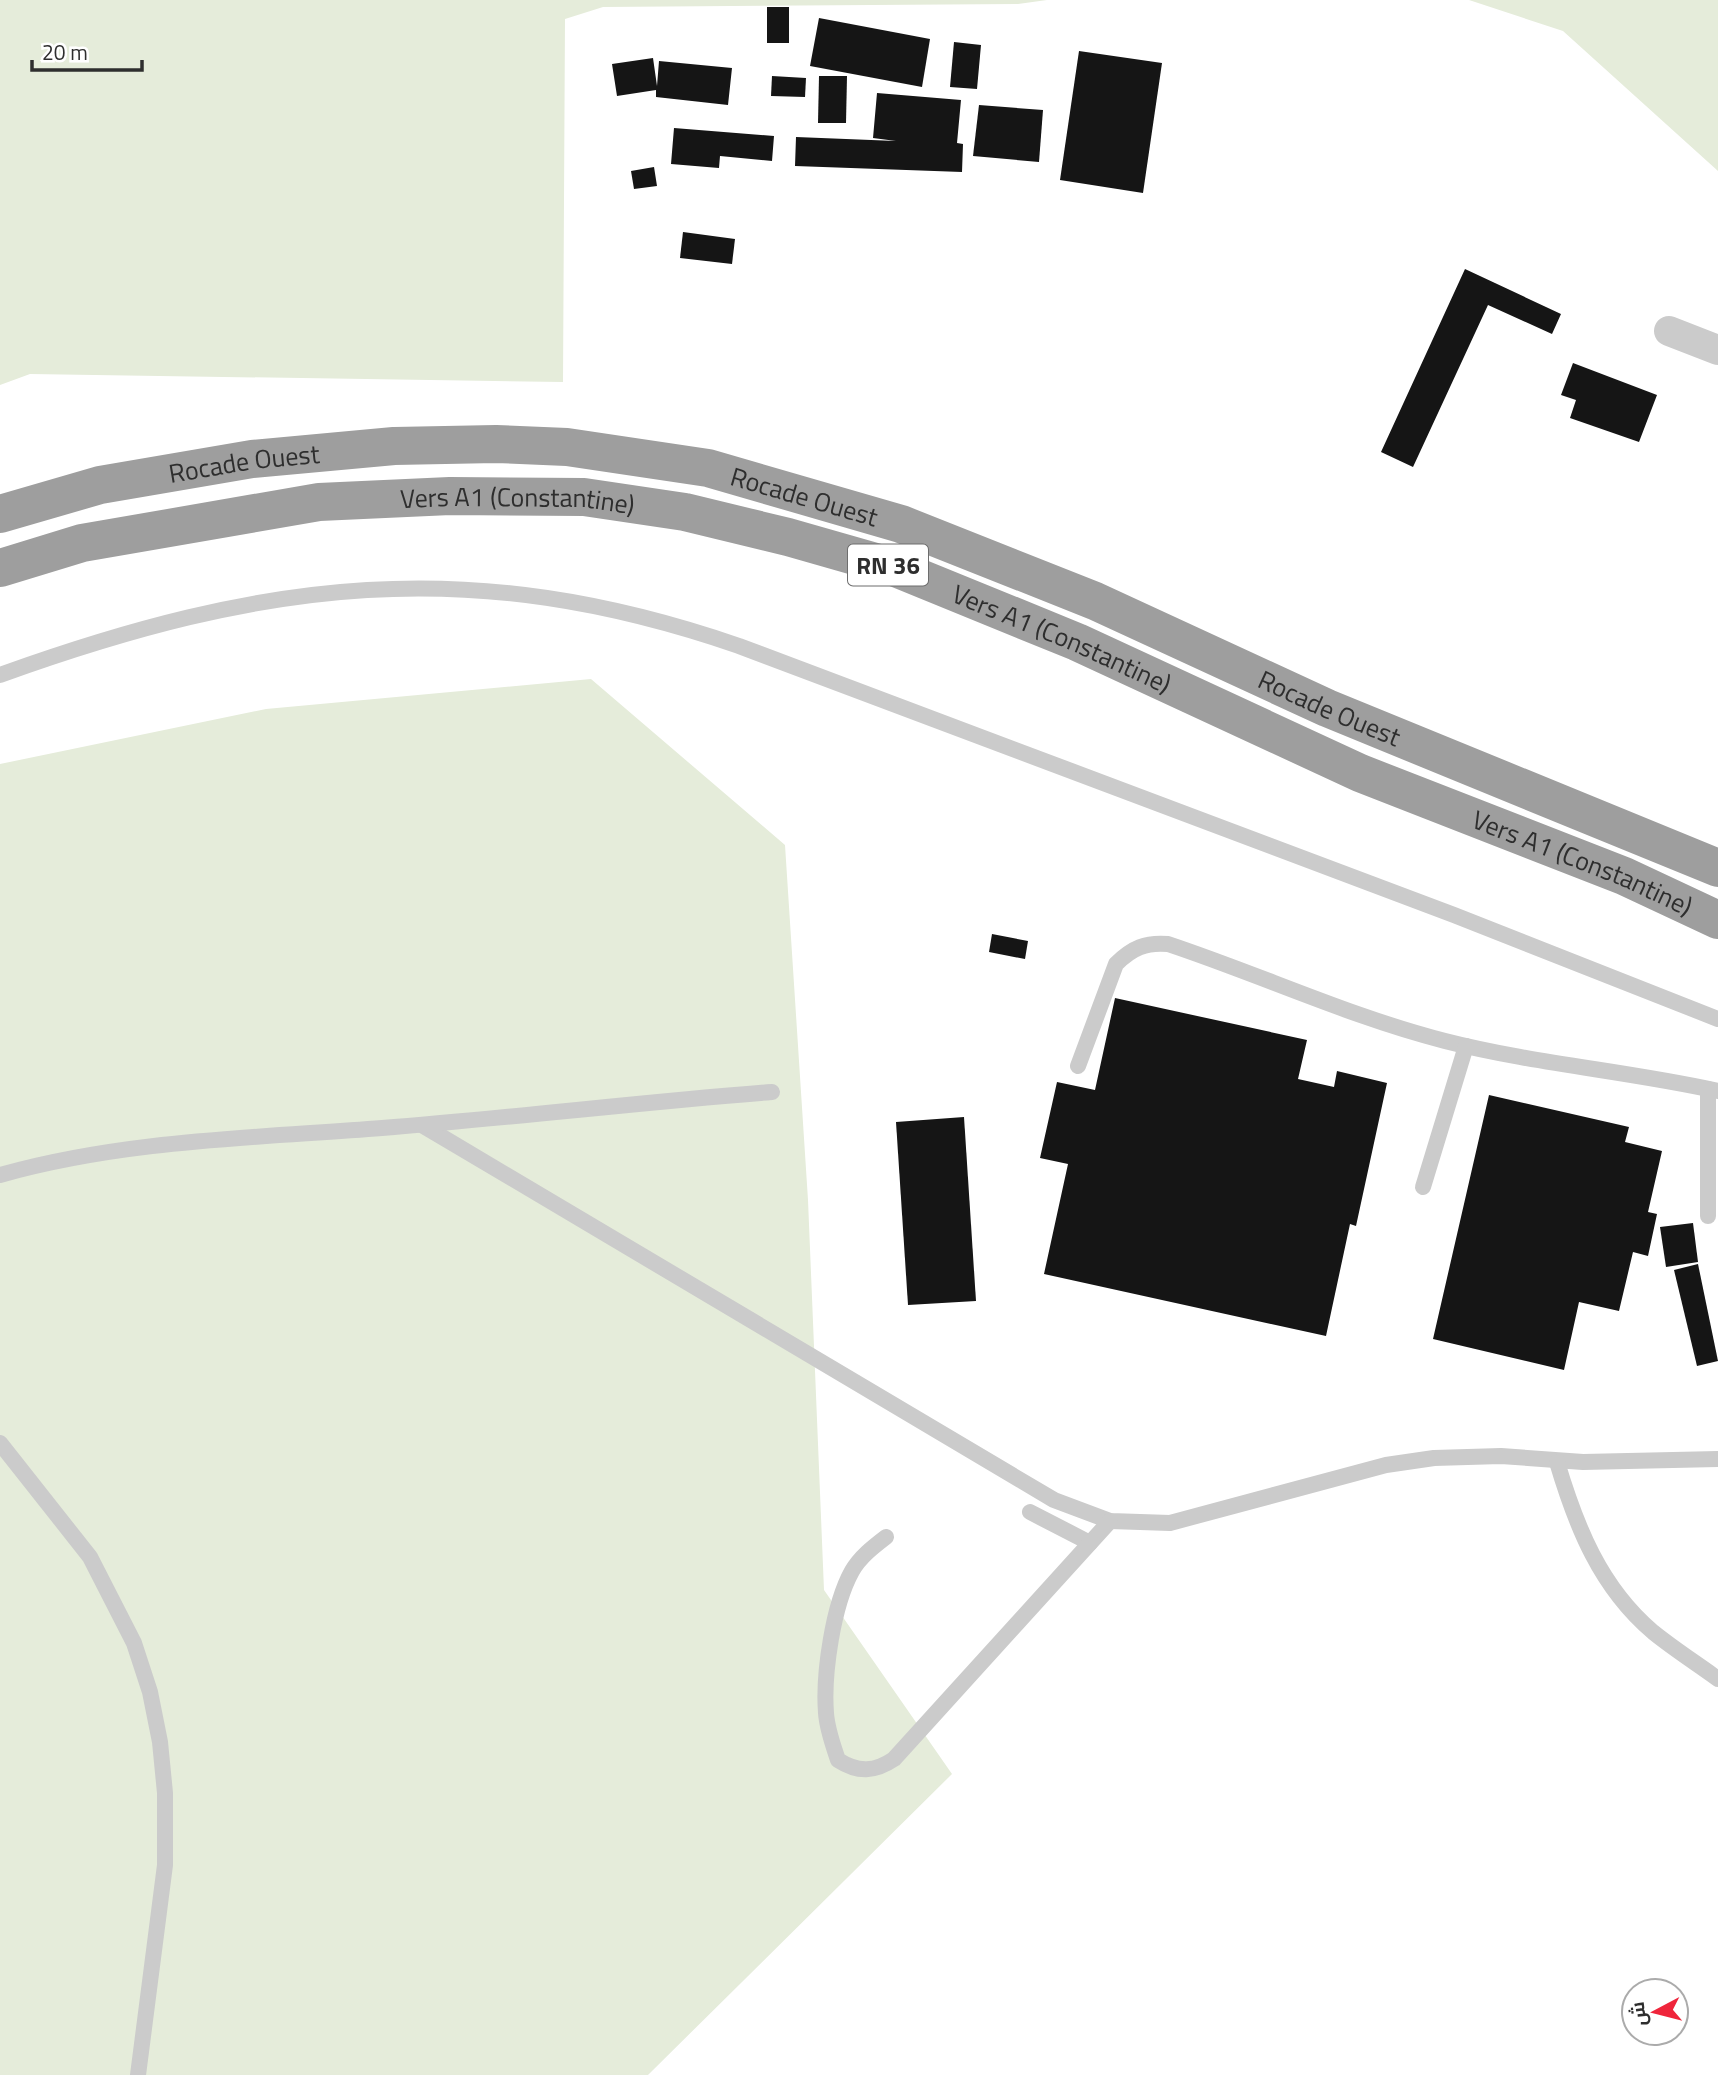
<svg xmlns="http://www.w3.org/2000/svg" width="1718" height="2075" font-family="'Titillium Web',Cairo,sans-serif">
	<rect width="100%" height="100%" fill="#fff"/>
	<g fill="#e5ecda">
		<path d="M0 0H1047L1018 4 603 7 565 19 563 382 30 374 0 385Z"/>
		<path d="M1469 0H1718V171L1563 31Z"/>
		<path d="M591 679 785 845 808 1200 824 1590 952 1774 648 2075H0V764L266 709Z"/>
	</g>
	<g fill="#151515">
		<rect x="767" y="7" width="22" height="36"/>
		<path d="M819 18 930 39 922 87 810 66Z"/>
		<path d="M954 42 981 45 977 89 950 87Z"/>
		<path d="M1079 51 1162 63 1143 193 1060 180Z"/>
		<path d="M653 58 657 86 659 61 732 68 728 105 656 97V90L617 96 612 64Z"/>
		<path d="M772 76 806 78 805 97 771 96Z"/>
		<path d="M819 76H847L846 123H818Z"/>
		<path d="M877 93 961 100 957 143 963 144 962 172 795 166 796 137 896 141 873 138Z"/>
		<path d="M979 105 1043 110 1039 162 973 156Z"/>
		<path d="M674 128 774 136 772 161 720 156 719 168 671 164Z"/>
		<path d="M654 167 657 186 634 189 631 171Z"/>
		<path d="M683 232 735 239 732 264 680 258Z"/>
		<path d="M1465 269 1561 314 1552 334 1488 305 1413 467 1381 452Z"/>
		<path d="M1573 363 1657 395 1639 442 1570 418 1576 400 1561 395Z"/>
		<path d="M992 934 1028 941 1025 959 989 952Z"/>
		<path d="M1115 998 1307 1040 1298 1079 1334 1087 1337 1071 1387 1083 1356 1226 1350 1224 1326 1336 1044 1274 1068 1164 1040 1158 1057 1082 1095 1090Z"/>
		<path d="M1489 1095 1629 1127 1625 1142 1662 1151 1648 1212 1657 1214 1648 1256 1633 1252 1619 1311 1579 1302 1564 1370 1433 1339Z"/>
		<path d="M964 1117 976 1301 908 1305 896 1122Z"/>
		<path d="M1693 1223 1698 1262 1666 1267 1660 1227Z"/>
		<path d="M1698 1264 1718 1361 1697 1366 1674 1270Z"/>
	</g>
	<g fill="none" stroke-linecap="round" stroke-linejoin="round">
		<g stroke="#cbcbcb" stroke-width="16">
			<path d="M0 675C264 580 469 553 739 646L1454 915 1718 1019"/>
			<path d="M1078 1066 1116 964C1132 948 1146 942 1168 944 1261 975 1351 1017 1445 1041 1535 1064 1628 1071 1718 1091"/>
			<path d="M1708 1089V1216"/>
			<path d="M422 1125 1054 1500 1110 1521 1170 1523 1386 1465 1434 1458 1501 1456 1583 1462 1718 1459"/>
			<path d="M0 1175C124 1140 254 1138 382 1128 512 1118 642 1102 772 1092"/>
			<path d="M1423 1187 1466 1046"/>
			<path d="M0 1443 90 1557 134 1643 150 1692 160 1742 165 1793V1865L138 2075"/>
			<path d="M1557 1462C1576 1526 1600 1587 1653 1632 1674 1649 1696 1663 1718 1679"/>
			<path d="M1030 1512 1090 1543"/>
			<path d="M886 1537C873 1547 860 1557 852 1571 833 1605 823 1674 826 1713 827 1729 833 1745 838 1760 858 1773 875 1772 894 1759L1110 1521"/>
		</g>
		<path stroke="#cbcbcb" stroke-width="30" d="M1669 331 1718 350"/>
		<g stroke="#9e9e9e" stroke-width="38">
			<path id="s1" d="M0 514 100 485 252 459 394 446 496 444 567 447 708 468 901 524 1095 601 1327 708 1718 868"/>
			<path id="s2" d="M0 568 82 543 319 502 450 496 584 497 685 512 788 537 893 567 1077 642 1360 773 1624 876 1718 920"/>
		</g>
	</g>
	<g text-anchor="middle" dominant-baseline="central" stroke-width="7" stroke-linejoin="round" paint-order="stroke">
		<rect fill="#fff" stroke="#6d6d6d" stroke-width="2" x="848" y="544.5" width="80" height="41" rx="5"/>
		<g font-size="24" font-weight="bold" fill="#2e2e2e">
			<text x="888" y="565">RN 36</text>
		</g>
		<g font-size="26" fill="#2e2e2e" stroke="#fff">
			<text stroke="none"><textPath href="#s1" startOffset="250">Rocade Ouest</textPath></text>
			<text stroke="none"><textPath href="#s1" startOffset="817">Rocade Ouest</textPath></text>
			<text stroke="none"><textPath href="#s2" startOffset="525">Vers A1 (Constantine)</textPath></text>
			<text stroke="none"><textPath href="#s2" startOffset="1092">Vers A1 (Constantine)</textPath></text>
			<text stroke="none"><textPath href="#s1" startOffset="1384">Rocade Ouest</textPath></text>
			<text stroke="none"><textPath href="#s2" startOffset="1659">Vers A1 (Constantine)</textPath></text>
		</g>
	</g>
	<g transform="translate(1655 2012) rotate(263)"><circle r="33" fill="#ffffff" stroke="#ababab" stroke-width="2"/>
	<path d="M0-5L12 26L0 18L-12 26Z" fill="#ef253b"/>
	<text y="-10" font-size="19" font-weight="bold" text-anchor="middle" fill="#2e2e2e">ش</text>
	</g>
	<path d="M32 60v10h110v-10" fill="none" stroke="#2e2e2e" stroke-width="3.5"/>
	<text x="42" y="60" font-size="21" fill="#2e2e2e" stroke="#ffffff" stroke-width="5" paint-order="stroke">20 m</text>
</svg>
